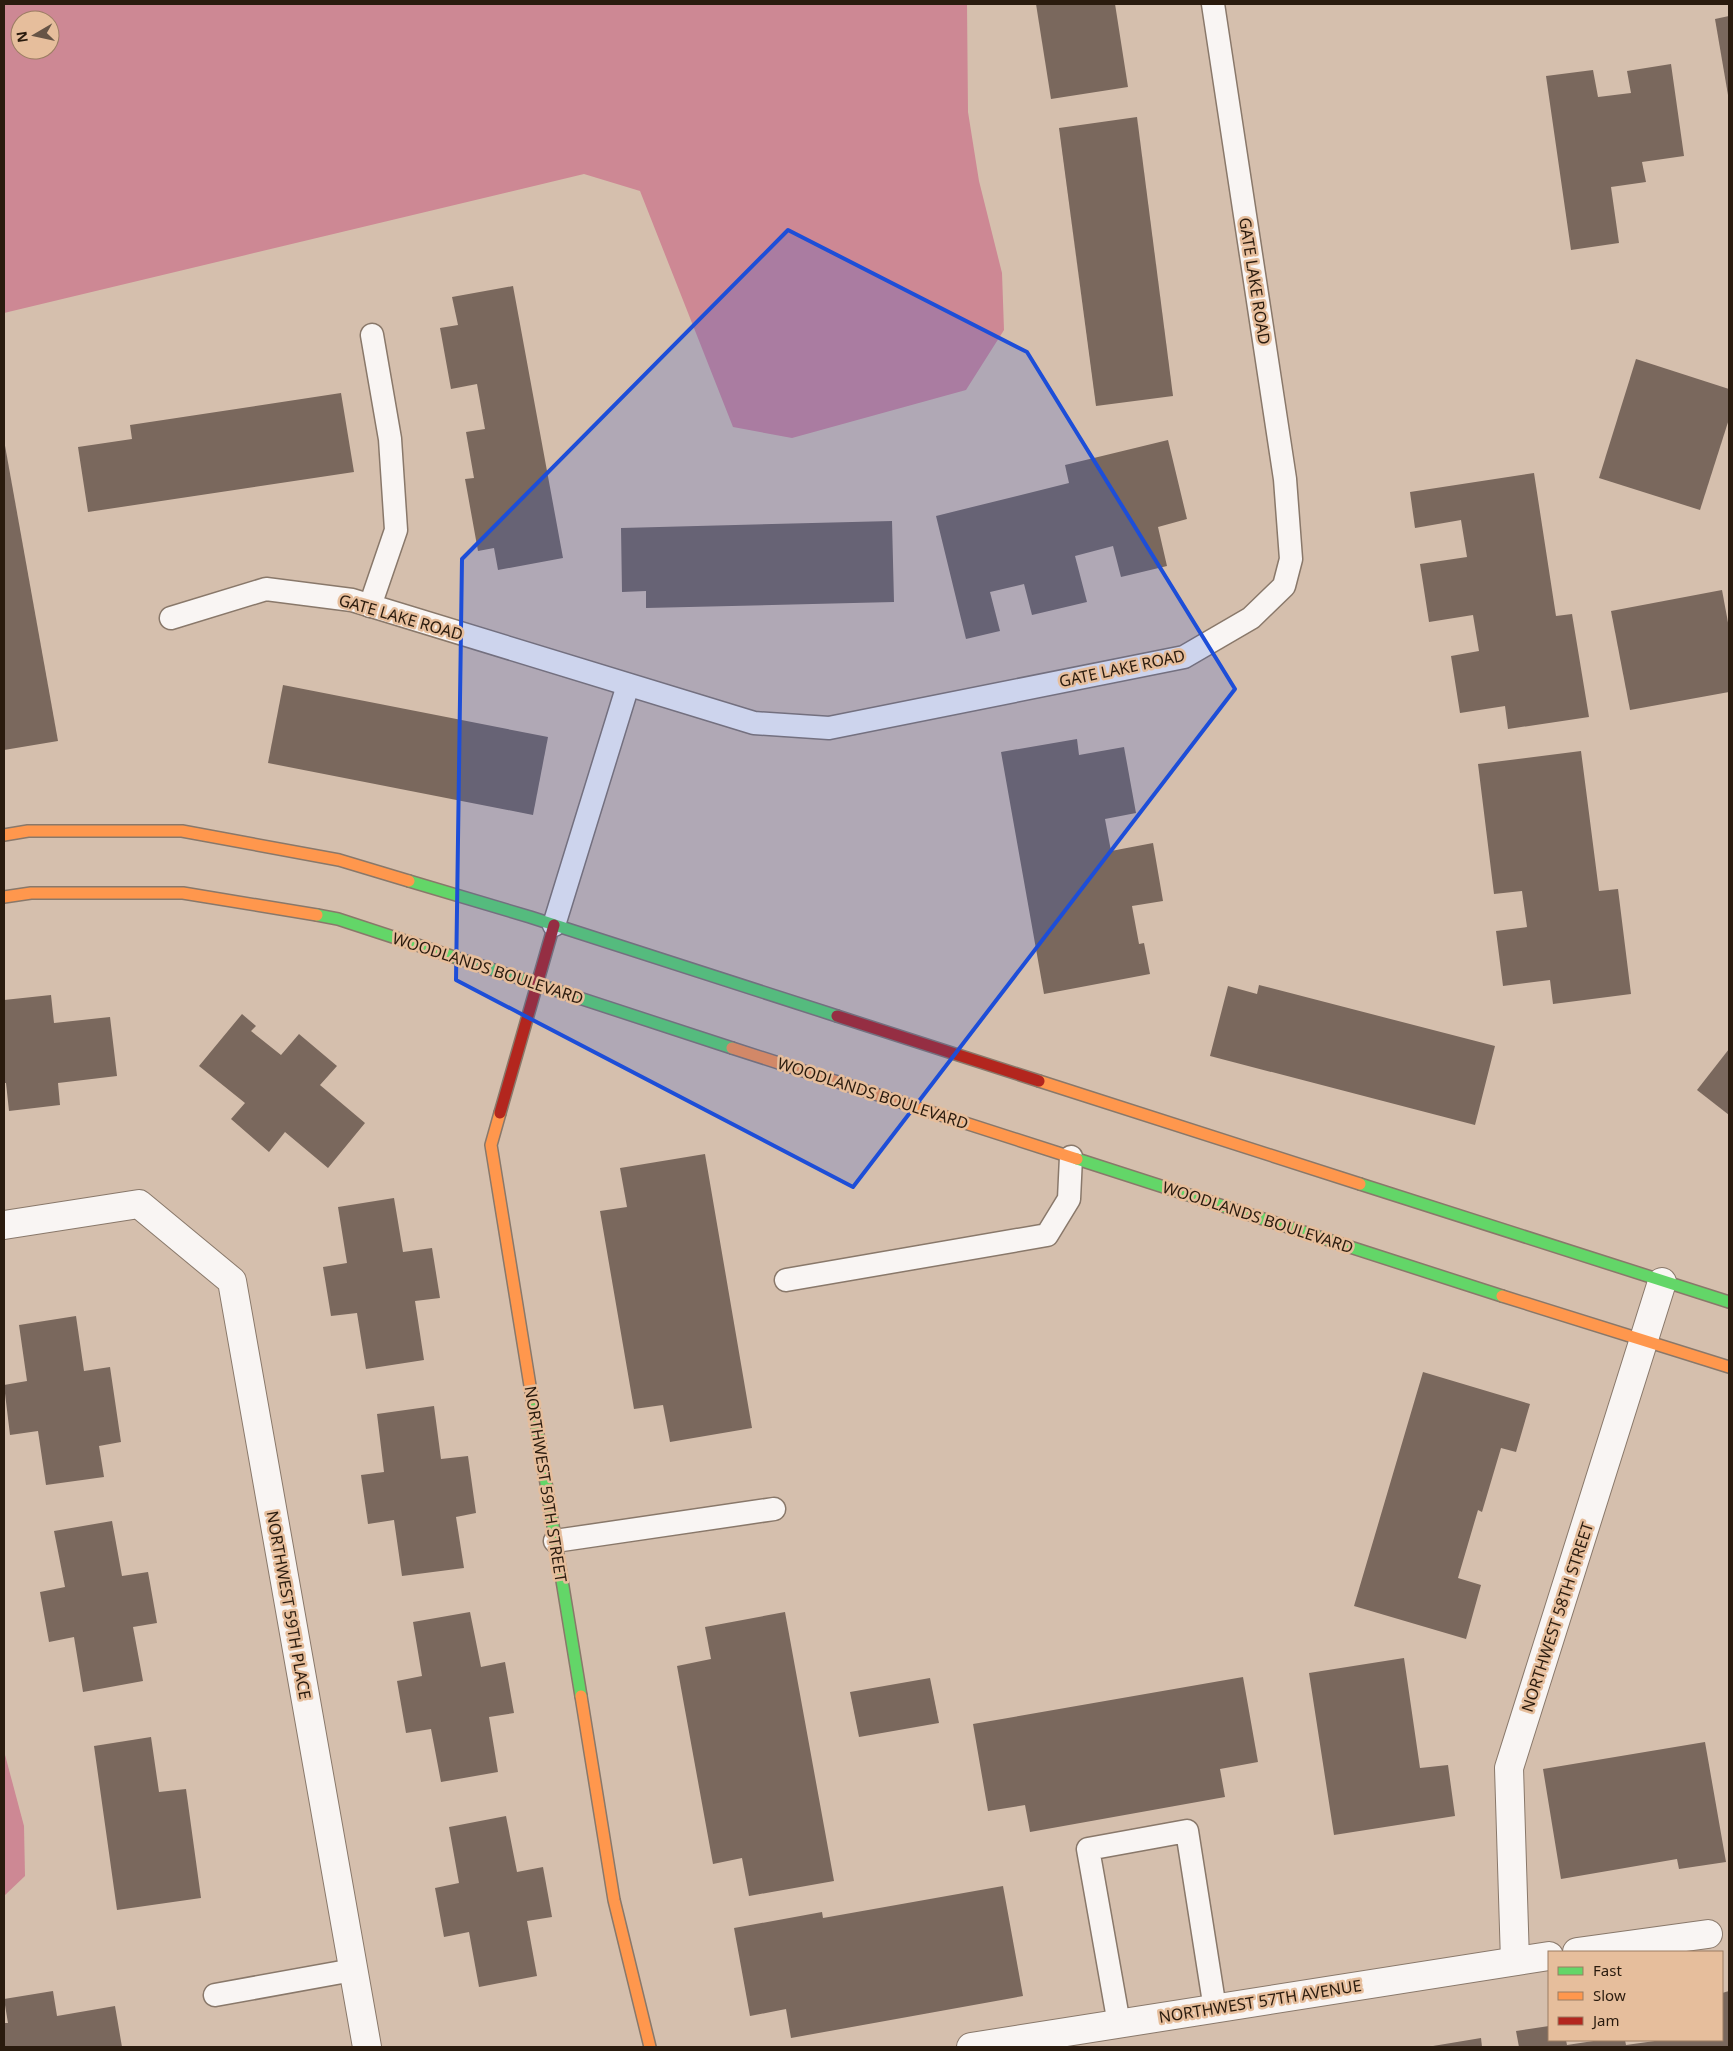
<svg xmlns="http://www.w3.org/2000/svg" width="1733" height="2051" font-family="'Noto Sans',sans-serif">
	<rect width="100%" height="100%" fill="#d5bfad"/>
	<g fill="#cd8894" fill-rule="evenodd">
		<path d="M4 4H967L968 112 979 181 1002 273 1004 330 966 390 792 438 733 427 640 191 584 174 4 313ZM20 20H50V50H20Z"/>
		<path d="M4 1751 24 1826 25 1876 4 1896Z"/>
	</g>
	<g fill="#7a685d">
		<path d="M1036 4H1115L1128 87 1051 99Z"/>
		<path d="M1729 16V95H1728L1715 19Z"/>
		<path d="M1671 64 1684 156 1642 162 1646 182 1611 187 1619 243 1571 250 1546 76 1593 70 1598 97 1631 93 1627 71Z"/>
		<path d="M1137 117 1173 396 1096 406 1059 128Z"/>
		<path d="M513 286 563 558 498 570 494 548 478 551 465 479 474 478 466 432 485 429 477 384 451 389 440 328 458 325 452 297Z"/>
		<path d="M1636 359 1729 389V419L1700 510 1599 478Z"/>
		<path d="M341 393 354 472 88 512 78 447 132 439 130 425Z"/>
		<path d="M4 440 58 741 4 750Z"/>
		<path d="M1168 440 1187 519 1158 527 1167 566 1121 577 1113 546 1075 556 1087 602 1032 615 1024 584 990 592 1000 631 966 639 936 516 1069 483 1065 465Z"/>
		<path d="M1534 473 1556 616 1572 614 1589 717 1508 729 1505 706 1460 713 1451 656 1479 651 1473 615 1429 622 1420 564 1467 557 1461 520 1415 528 1410 492Z"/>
		<path d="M892 521 894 602 646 608V591L622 592 621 528Z"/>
		<path d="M1722 590 1729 628V692L1630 710 1611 611Z"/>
		<path d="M283 685 548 737 533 815 268 763Z"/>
		<path d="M1077 739 1079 755 1124 747 1136 813 1105 819 1111 851 1153 843 1163 901 1132 906 1139 944 1144 943 1150 974 1044 994 1001 752Z"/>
		<path d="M1581 751 1599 891 1618 889 1631 994 1553 1004 1550 980 1503 986 1496 931 1527 927 1522 891 1494 894 1478 764Z"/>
		<path d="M1259 985 1495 1046 1475 1125 1210 1056 1228 986 1257 994Z"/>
		<path d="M51 995 54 1023 110 1017 117 1076 58 1083 60 1105 9 1111 6 1083H4V1000Z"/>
		<path d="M242 1014 256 1026 251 1031 281 1055 299 1034 337 1066 320 1085 365 1123 328 1168 285 1132 269 1152 231 1119 245 1103 199 1066Z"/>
		<path d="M1729 1049V1115L1697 1090Z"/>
		<path d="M705 1154 752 1428 670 1442 663 1405 634 1409 600 1211 627 1207 620 1168Z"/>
		<path d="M394 1198 403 1252 432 1248 440 1298 415 1301 424 1360 366 1369 357 1313 331 1316 323 1267 347 1263 338 1207Z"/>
		<path d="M76 1316 84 1371 110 1367 121 1442 99 1446 104 1477 46 1485 38 1431 10 1435 4 1385 27 1381 19 1325Z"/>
		<path d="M1423 1372 1530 1404 1516 1452 1501 1448 1482 1512 1478 1510 1458 1578 1481 1585 1466 1639 1354 1606Z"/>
		<path d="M434 1406 441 1459 468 1456 476 1513 456 1517 464 1568 402 1576 394 1520 368 1524 361 1475 384 1472 377 1414Z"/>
		<path d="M112 1521 122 1576 148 1572 157 1623 133 1627 143 1681 83 1692 74 1637 49 1642 40 1592 65 1587 54 1531Z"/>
		<path d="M470 1612 481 1667 505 1662 514 1713 489 1717 498 1772 441 1782 431 1729 406 1733 397 1681 422 1676 413 1622Z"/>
		<path d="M785 1612 834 1881 749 1896 742 1858 713 1864 677 1666 711 1659 705 1627Z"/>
		<path d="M1404 1658 1420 1768 1448 1765 1455 1816 1334 1835 1309 1673Z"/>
		<path d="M1243 1677 1258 1762 1220 1769 1225 1797 1030 1832 1025 1805 988 1811 973 1724Z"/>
		<path d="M930 1678 939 1723 859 1737 850 1692Z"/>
		<path d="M151 1737 159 1792 186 1789 201 1898 117 1910 94 1746Z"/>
		<path d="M1705 1742 1726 1862 1679 1869 1677 1859 1561 1879 1543 1769Z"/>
		<path d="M506 1816 517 1872 543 1867 552 1917 527 1921 537 1976 479 1987 469 1932 444 1937 435 1888 459 1883 449 1827Z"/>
		<path d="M1003 1886 1023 1996 791 2038 786 2009 750 2016 734 1928 822 1912 823 1918Z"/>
		<path d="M53 1991 57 2016 115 2006 122 2047H4V2023H8L4 1999Z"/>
		<path d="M1729 1991V2047H1519L1516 2031 1549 2026V2040H1566L1567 2045 1600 2040H1625L1626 2045 1662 2040H1722V1993Z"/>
		<path d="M1481 2038 1482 2047H1433V2046Z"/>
	</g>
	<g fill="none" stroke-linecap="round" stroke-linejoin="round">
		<g stroke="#89786a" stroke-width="25">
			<g id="lane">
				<path d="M370 606 396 530 390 439 372 335"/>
				<path d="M171 618 266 589 352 600 754 723 829 728 1184 657 1251 618 1284 586 1291 559 1285 479 1213 4"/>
				<path d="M554 925 628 685"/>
				<path d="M786 1280 1047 1235 1069 1199 1071 1157"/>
				<path d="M555 1541 774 1509"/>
				<path d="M215 1995 353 1970"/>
				<path d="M1119 2024 1088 1849 1187 1831 1215 2009"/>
			</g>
		</g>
		<g stroke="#89786a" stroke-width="30">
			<g id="street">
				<path d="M4 1225 139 1204 232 1281 367 2047"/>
				<path d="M1577 1952 1708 1934"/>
				<path d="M1515 1961 1509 1768 1662 1282"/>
				<path d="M971 2047 1549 1956"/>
			</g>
		</g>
		<g stroke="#89786a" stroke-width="14">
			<g id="fast">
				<path d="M409 881 530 917 837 1016"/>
				<path d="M317 915 338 919 732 1048"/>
				<path d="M1077 1159 1502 1296"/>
				<path d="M1360 1184 1729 1302"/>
				<path d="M532 1398 581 1696"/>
			</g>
		</g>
		<g stroke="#89786a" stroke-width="14">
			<g id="slow">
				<path d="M4 835 28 831H182L339 860 409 881"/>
				<path d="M4 897 31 893H183L317 915"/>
				<path d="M732 1048 1077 1159"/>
				<path d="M1039 1081 1360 1184"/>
				<path d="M500 1113 491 1145 532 1398"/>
				<path d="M1502 1296 1729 1367"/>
				<path d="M581 1696 614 1900 650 2047"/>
			</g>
		</g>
		<g stroke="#89786a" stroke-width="14">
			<g id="jam">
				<path d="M837 1016 1039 1081"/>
				<path d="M500 1113 554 925"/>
			</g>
		</g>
		<use href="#lane" stroke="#f9f5f3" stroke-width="22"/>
		<use href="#street" stroke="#f9f5f3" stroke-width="28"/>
		<use href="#fast" stroke="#63d668" stroke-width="11"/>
		<use href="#slow" stroke="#ff974d" stroke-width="11"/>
		<use href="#jam" stroke="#b3261e" stroke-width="11"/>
	</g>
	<path fill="#1d4ed8" fill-opacity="0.2" stroke="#1d4ed8" stroke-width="4" stroke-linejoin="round" d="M788 230 1027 352 1235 689 853 1187 456 980 462 559Z"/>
	<g text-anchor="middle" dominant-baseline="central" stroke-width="5" stroke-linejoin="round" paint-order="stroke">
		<g font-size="16" fill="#2a1b0e" stroke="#e6be9c">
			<text transform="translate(1255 281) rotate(81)">GATE LAKE ROAD</text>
			<text transform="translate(401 617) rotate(16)">GATE LAKE ROAD</text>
			<text transform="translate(1122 668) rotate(-12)">GATE LAKE ROAD</text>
			<text transform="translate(488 968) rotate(18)">WOODLANDS BOULEVARD</text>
			<text transform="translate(873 1093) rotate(18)">WOODLANDS BOULEVARD</text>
			<text transform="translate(1258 1217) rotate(18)">WOODLANDS BOULEVARD</text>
			<text transform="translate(546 1484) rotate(81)">NORTHWEST 59TH STREET</text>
			<text transform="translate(289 1605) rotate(80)">NORTHWEST 59TH PLACE</text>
			<text transform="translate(1557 1617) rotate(-72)">NORTHWEST 58TH STREET</text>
			<text transform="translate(1260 2001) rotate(-9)">NORTHWEST 57TH AVENUE</text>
		</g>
	</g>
	<rect width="1733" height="2051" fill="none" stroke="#2a1b0e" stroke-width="10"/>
	<rect x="1548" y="1951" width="175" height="90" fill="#e6be9c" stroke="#9b7d63"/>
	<rect x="1558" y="1967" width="25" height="8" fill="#63d668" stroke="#9b7d63"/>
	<text x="1593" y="1976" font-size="15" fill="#2a1b0e">Fast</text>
	<rect x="1558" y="1992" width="25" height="8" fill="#ff974d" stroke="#9b7d63"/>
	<text x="1593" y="2001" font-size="15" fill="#2a1b0e">Slow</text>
	<rect x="1558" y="2017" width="25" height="8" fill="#b3261e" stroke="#9b7d63"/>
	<text x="1593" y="2026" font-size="15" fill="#2a1b0e">Jam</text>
	<g transform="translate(35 35) rotate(261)"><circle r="24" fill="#e6be9c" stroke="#9b7d63"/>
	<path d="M0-4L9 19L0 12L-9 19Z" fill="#665446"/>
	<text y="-8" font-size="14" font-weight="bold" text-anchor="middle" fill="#2a1b0e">N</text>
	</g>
</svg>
